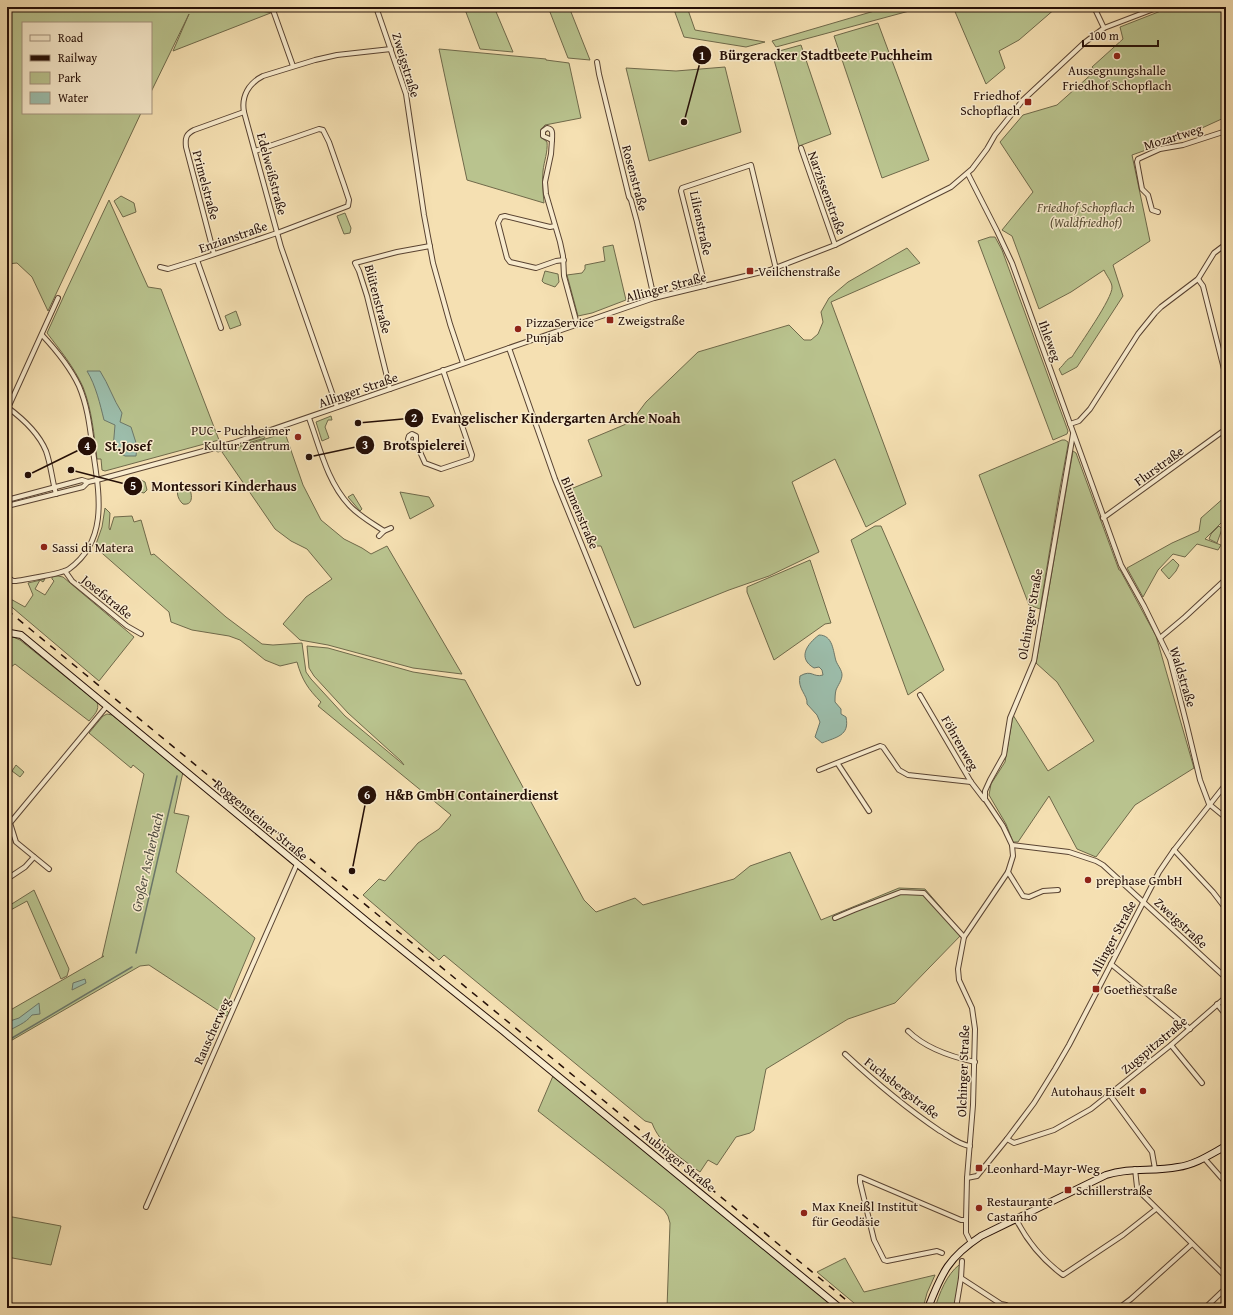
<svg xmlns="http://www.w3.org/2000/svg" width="1233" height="1315" font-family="'Gentium Book Plus',serif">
	<rect width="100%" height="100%" fill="#f5e0b2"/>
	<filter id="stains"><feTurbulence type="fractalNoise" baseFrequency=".005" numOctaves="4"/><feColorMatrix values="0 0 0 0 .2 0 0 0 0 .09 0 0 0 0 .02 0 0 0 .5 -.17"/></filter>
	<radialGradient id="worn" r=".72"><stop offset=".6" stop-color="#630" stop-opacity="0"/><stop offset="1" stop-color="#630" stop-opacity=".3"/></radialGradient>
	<g fill="#b9c38e" stroke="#6f694a">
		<path d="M7 7H286L173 51 189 14 151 92V23H23V113H141L48 311 32 277 17 263 7 264Z"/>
		<path d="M464 7H494L513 52 480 49Z"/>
		<path d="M548 7H569L590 60 568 58Z"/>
		<path d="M673 7H687L695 30 765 42 746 47 684 37Z"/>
		<path d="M888 7H924L776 47 772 41Z"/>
		<path d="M953 7H1055L1056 8 1019 40 999 51 1005 68 986 84Z"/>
		<path d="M1171 7H1226V117L1180 138 1132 155 1150 241 1113 265 1123 296 1077 367 1062 375 1059 369C1064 365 1066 359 1072 357 1079 345 1113 298 1112 287 1112 282 1106 275 1104 270L1071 292 1039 309 1012 236 1002 230 1033 192 1000 142 1023 115 1057 105 1095 71 1092 67 1123 39 1120 27Z"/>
		<path d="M878 23 929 160 882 178 834 36Z"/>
		<path d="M801 45 831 134 799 146 772 53Z"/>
		<path d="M439 49 546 59V60L569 63 581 118 545 125 541 130V137L547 142C548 152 544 161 543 171 542 182 543 192 544 203L467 180Z"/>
		<path d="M725 67 741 132 649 161 626 68 676 71Z"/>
		<path d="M121 196 134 203 136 212 123 217 114 201Z"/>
		<path d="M109 200 148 287 161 289 219 440 105 471 102 470 101 459H97C94 435 92 410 83 387 74 367 60 350 47 333L67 289Z"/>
		<path d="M345 213 351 228 350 233 344 234 337 216Z"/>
		<path d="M990 237H995L1002 250 1068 431 1067 434 1053 440 978 241Z"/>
		<path d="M613 245 626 300 592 313 578 316 567 275 582 273 585 269V265L605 261 603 247Z"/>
		<path d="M907 248 920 263 831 302 906 504 866 527 835 459 792 482 819 552 769 576 729 590 634 628 601 546H589L566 491 602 476 588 440 631 422 646 402 698 352 789 325 804 340H811L818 334 823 322 821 312 829 298 848 282Z"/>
		<path d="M545 271 558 274 559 282 555 287 544 283 542 281Z"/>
		<path d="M236 311 241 325 230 329 225 316Z"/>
		<path d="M331 416 332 420H328L325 427 329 438 322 441 316 422Z"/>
		<path d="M285 433 303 485 321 520 344 539 362 548 371 554 387 546 462 674 413 668 328 645 300 640 283 624 306 597 332 579 307 549 291 541 275 529 222 452Z"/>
		<path d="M264 436 265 438 218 452 216 451Z"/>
		<path d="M1062 440H1065L1068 442V445L1060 488 1040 609 1029 605 979 475Z"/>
		<path d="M1073 451 1076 453 1119 570H1120L1156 636 1194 768 1135 805 1096 857 1077 849 1049 796 1018 842H1013L1006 824 989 795 991 784 1005 762 1013 715 1048 771 1094 741 1057 682 1036 663Z"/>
		<path d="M141 480 145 482 147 490 144 493 140 492 138 485V482Z"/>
		<path d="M181 484H187C192 491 195 506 183 504 177 499 175 489 181 484Z"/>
		<path d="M400 492 429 497 434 506 410 519Z"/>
		<path d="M353 494 362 509 360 511 348 497Z"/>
		<path d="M1226 496V518L1205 539 1221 545 1218 550 1197 544 1185 557 1173 554 1158 570 1143 597 1127 568 1172 543 1199 531 1201 518Z"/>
		<path d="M105 508 110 513 109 528 110 530 114 517 132 516 134 522 141 520 151 555 154 554 226 617 262 644 273 645 302 643 306 672 311 679 345 716 404 765 401 761 348 713 314 676 309 668 307 646 328 648 413 672 465 680 584 900 596 912 635 898 643 905 734 879 750 866 790 852 821 920 899 888 925 889 963 933 895 1003 848 1019 766 1069 754 1130 750 1133 736 1137 717 1165 708 1160 700 1172C682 1159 660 1145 652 1123L645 1121 444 955 439 960 363 895 379 879 385 881 418 843 439 829 451 815 318 706 321 702C308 689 302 680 297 662L280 666 265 660 240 640 229 636 192 630 171 622 169 612 95 547 102 527Z"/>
		<path d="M875 526H881L944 670 908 695 851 540Z"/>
		<path d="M1219 526 1222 529 1217 543 1209 539 1211 534Z"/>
		<path d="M1173 559 1179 565 1176 571 1169 579 1161 570Z"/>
		<path d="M810 560 831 623 825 624 774 660 747 592V587Z"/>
		<path d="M58 576 63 577 134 637 99 681 7 603V597L25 607 33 595 28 583 45 579 43 582 40 580 35 589 45 595 54 581 52 579V577Z"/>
		<path d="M13 637 20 640 97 702C100 710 94 715 89 721L15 664 7 670V640Z"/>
		<path d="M107 714 112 715 183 772 174 813 189 816 176 872 255 938 225 1009 229 1013 228 1017 149 965 140 966 7 1043V1012L104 956 102 957 144 774 133 765 131 768 89 733 103 716Z"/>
		<path d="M16 765 24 772 20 777 12 771Z"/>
		<path d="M34 890 69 969 67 976 61 979 27 901 7 912V907Z"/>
		<path d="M553 1076 586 1102 836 1308H667L670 1223 668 1216 664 1210 538 1111Z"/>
		<path d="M7 1216 61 1226 51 1265 7 1257Z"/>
		<path d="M845 1258 864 1292 935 1275 927 1293 923 1308H860L817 1272Z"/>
		<path d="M959 1265 961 1268 954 1308H935C939 1294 947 1274 959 1265Z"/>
	</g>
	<g fill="#9cbdab" stroke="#6c7769">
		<path d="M87 371H100C109 385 113 399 122 413L120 422 131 427 137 446 136 456H125L113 449 115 425 104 420C100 404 96 386 87 371Z"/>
		<path d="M819 635C833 635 833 651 836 661 838 666 842 670 842 675 842 680 838 685 836 690 835 694 835 698 835 702L841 709V714L846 717C850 736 836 737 822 743L815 737 820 722 817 715 807 704C808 695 797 689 800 676 812 669 813 678 823 675L822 670 819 667 814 668C797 658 807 644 819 635Z"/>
		<path d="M85 979 86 983 72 990 73 983Z"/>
		<path d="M39 1003 40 1014 32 1015C25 1024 16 1026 7 1032V1022L19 1018Z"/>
	</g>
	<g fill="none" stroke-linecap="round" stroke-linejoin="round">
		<g stroke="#6c7769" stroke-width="1.5">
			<path d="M136 953 177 776"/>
			<path d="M7 1041 132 967"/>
		</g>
		<g stroke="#594332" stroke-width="6">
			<g id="street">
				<path d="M261 7 264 9 273 10V7"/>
				<path d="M376 7 406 94 424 215 433 263 450 324 463 363"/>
				<path d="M1094 7 1104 28"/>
				<path d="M273 10 293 66"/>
				<path d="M597 62 599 74 629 197 631 200 637 222 654 298"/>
				<path d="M547 128C554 129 552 135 552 140L543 136V131Z"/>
				<path d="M552 140 551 154 545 182 546 194 560 242 563 256 564 276 577 324"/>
				<path d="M801 148 835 245"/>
				<path d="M968 174 997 231 1012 263 1121 565 1144 606 1170 659 1187 726 1200 780 1209 804 1226 818"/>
				<path d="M1158 212 1152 210 1148 195 1142 189 1137 162 1138 159 1160 149 1183 145 1226 131"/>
				<path d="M555 226 550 227 505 216 501 217 498 223 507 258 510 262 536 268 556 261 564 260"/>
				<path d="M214 254 186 147C185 138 186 134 194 130L244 112"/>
				<path d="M197 260 221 328"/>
				<path d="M160 267 168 269 197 260 277 233 348 206 349 200 344 185 329 142 323 130 319 129 255 151"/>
				<path d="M1198 279 1203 286 1226 377"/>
				<path d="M705 286 681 191 682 188 751 165 776 269"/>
				<path d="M509 348 555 479 638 683"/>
				<path d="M390 389 367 296 359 271 355 263 397 252 430 246"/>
				<path d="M7 407C22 418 39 434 46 451 51 465 52 480 56 494"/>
				<path d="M337 407 281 247 244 112C241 96 249 83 263 76L315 60 337 55 391 49"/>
				<path d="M8 408 58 298"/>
				<path d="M309 418C320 448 327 481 349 505 359 516 372 523 384 531"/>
				<path d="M1070 424 1079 421 1090 409 1138 334 1155 313 1161 307 1198 279 1214 253 1226 244"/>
				<path d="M416 443 409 442 408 439 409 436 412 434 416 436V443L425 463 441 469 471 459 472 455 443 370"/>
				<path d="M7 500 82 480 88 482 97 480 233 443 654 298 770 270 835 245 951 187 972 169 987 149 995 135 1023 100 1084 43 1104 28 1159 7"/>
				<path d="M7 506 83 487 88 482"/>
				<path d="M1103 518 1226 429"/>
				<path d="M379 536 384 531 391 528"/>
				<path d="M65 571 72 581 127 626 141 634"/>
				<path d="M7 577 13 581H16C27 579 62 574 69 569 109 540 99 493 93 451 90 429 88 407 79 386 70 367 57 351 42 335"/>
				<path d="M7 626 10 633"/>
				<path d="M1160 638 1185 617 1226 579"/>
				<path d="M920 695 971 782 984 799"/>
				<path d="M838 764 869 811"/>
				<path d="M819 770 880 746 883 747 899 770 908 775 971 782"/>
				<path d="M7 821 10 823 16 842 49 869"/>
				<path d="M10 823 107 706"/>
				<path d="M1012 845 1069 852 1096 861 1103 865 1226 978"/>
				<path d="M1174 850 1213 892 1226 909"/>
				<path d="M1008 872 1023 896 1029 897 1043 891 1058 890"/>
				<path d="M7 879 25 867 34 857"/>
				<path d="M835 918 854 910 901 892 924 893 964 937"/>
				<path d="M1111 964 1190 1029"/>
				<path d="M1217 1004 1226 1015"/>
				<path d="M908 1031C924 1047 952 1057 975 1062"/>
				<path d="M1171 1045 1202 1083"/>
				<path d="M845 1054C875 1082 906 1108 940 1131 949 1136 959 1145 970 1146"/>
				<path d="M1110 1095 1152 1152 1155 1169"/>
				<path d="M1007 1139 1014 1143 1054 1130 1091 1109 1171 1045 1226 997"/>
				<path d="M1204 1158 1226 1183"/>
				<path d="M1135 1169 1137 1187 1139 1191 1226 1277"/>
				<path d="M967 1178 977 1176 1007 1139 1034 1103 1055 1069 1069 1045 1159 872 1174 850 1226 784"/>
				<path d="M146 1207 297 864"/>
				<path d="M1016 1219C1027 1241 1044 1261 1063 1275L1123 1235 1156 1209"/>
				<path d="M971 1243 966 1233V1220L967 1178 973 1105 975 1029 972 1008 959 980 958 969 964 937 1008 872 1013 856 1012 845 1003 826 985 799V791L990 780 1004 755 1010 718 1034 661 1073 434"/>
				<path d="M942 1253 937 1251 887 1261 884 1260 874 1240 860 1182V1177L961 1220H966"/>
				<path d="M961 1278 1001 1304 1006 1305"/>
				<path d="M956 1308 961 1278 962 1261"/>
				<path d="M1119 1308 1131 1299 1192 1244"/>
				<path d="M1205 1308 1226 1288"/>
			</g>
		</g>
		<g stroke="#250f07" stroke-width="8">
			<g id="secondary">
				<path d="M7 636 10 633 21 635 370 924 503 1031 840 1308"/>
				<path d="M928 1308C942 1272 949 1257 981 1236L1106 1175C1130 1167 1153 1172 1178 1167 1195 1165 1211 1154 1226 1146"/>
			</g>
		</g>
		<use href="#street" stroke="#f8ebcd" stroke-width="4"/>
		<use href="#secondary" stroke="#f8ebcd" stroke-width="6"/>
		<path stroke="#250f07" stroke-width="1.5" stroke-dasharray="7 7" stroke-linecap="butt" d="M7 610 856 1308"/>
	</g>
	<g fill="#8f2418" stroke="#f8ebcd" stroke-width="1.5">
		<circle cx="1117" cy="56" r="4"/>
		<rect x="1024" y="98" width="8" height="8" rx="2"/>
		<rect x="746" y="267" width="8" height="8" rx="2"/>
		<rect x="606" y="316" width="8" height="8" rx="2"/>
		<circle cx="518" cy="329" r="4"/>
		<circle cx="298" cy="437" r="4"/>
		<circle cx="44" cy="547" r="4"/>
		<circle cx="1088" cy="880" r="4"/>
		<rect x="1092" y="985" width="8" height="8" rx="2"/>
		<circle cx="1143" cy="1091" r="4"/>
		<rect x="975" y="1164" width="8" height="8" rx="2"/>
		<rect x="1064" y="1186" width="8" height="8" rx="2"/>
		<circle cx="979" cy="1208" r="4"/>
		<circle cx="804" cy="1213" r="4"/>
	</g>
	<g text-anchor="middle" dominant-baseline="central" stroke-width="3" stroke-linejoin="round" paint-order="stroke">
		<g font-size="13" fill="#250f07" stroke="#f8ebcd">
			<text transform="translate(406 65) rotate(73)">Zweigstraße</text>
			<text transform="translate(1173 137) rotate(-17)">Mozartweg</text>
			<text transform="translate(272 174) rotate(75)">Edelweißstraße</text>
			<text transform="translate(635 178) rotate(75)">Rosenstraße</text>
			<text transform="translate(206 185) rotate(75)">Primelstraße</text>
			<text transform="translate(827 193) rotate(70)">Narzissenstraße</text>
			<text transform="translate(701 223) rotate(78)">Lilienstraße</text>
			<text transform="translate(233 237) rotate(-19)">Enzianstraße</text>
			<text transform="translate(666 287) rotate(-15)">Allinger Straße</text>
			<text transform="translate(378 299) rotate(75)">Blütenstraße</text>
			<text transform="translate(1050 341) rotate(70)">Ihleweg</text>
			<text transform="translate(358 390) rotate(-19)">Allinger Straße</text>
			<text transform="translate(1159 466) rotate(-36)">Flurstraße</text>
			<text transform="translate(580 513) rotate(67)">Blumenstraße</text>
			<text transform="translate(107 597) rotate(39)">Josefstraße</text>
			<text transform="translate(1030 614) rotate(-80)">Olchinger Straße</text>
			<text transform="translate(1183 677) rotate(73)">Waldstraße</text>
			<text transform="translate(960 743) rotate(60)">Föhrenweg</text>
			<text transform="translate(261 820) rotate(40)">Roggensteiner Straße</text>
			<text transform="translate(1181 923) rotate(43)">Zweigstraße</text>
			<text transform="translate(1113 938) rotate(-62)">Allinger Straße</text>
			<text transform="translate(212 1031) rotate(-66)">Rauscherweg</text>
			<text transform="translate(1154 1045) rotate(-40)">Zugspitzstraße</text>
			<text transform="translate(963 1071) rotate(-88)">Olchinger Straße</text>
			<text transform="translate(902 1088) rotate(38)">Fuchsbergstraße</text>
			<text transform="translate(679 1161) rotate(39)">Aubinger Straße</text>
		</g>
		<g font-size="13" fill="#250f07" stroke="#f8ebcd" text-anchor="start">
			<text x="1117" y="70" text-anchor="middle">Aussegnungshalle<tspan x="1117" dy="15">Friedhof Schopflach</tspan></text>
			<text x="1020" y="95" text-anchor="end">Friedhof<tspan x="1020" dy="15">Schopflach</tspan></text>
			<text x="758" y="271">Veilchenstraße</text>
			<text x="618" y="320">Zweigstraße</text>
			<text x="526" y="322">PizzaService<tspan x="526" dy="15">Punjab</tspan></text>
			<text x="290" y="430" text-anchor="end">PUC - Puchheimer<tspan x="290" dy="15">Kultur Zentrum</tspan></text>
			<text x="52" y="547">Sassi di Matera</text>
			<text x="1096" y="880">prephase GmbH</text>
			<text x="1104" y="989">Goethestraße</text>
			<text x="1135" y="1091" text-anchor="end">Autohaus Eiselt</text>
			<text x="987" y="1168">Leonhard-Mayr-Weg</text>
			<text x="1076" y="1190">Schillerstraße</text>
			<text x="987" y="1201">Restaurante<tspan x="987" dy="15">Castanho</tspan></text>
			<text x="812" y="1206">Max Kneißl Institut<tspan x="812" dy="15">für Geodäsie</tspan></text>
		</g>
		<g font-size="13" font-style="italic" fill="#594e36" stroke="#f8ebcd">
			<text x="1086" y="207">Friedhof Schopflach<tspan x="1086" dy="15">(Waldfriedhof)</tspan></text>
		</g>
		<g font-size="14" font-style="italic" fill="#4f4c40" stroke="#f8ebcd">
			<text transform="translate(147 862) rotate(-77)">Großer Ascherbach</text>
		</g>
	</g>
	<path fill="none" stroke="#250f07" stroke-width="1.5" d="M684 122L702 55M358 423L414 418M309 457L365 445M28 475L87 446M71 470L133 486M352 871L367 795"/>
	<g fill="#250f07" stroke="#f8ebcd" stroke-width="1.5">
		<circle cx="684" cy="122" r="4"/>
		<circle cx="358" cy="423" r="4"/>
		<circle cx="309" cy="457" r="4"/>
		<circle cx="28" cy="475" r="4"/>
		<circle cx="71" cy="470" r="4"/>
		<circle cx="352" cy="871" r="4"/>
		<circle cx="702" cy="55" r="10"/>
		<circle cx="414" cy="418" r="10"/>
		<circle cx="365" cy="445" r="10"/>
		<circle cx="87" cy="446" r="10"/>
		<circle cx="133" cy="486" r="10"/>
		<circle cx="367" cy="795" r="10"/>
	</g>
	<g font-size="12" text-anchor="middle" font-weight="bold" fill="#fff">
		<text x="702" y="60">1</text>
		<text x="414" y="422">2</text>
		<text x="365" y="449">3</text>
		<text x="87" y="450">4</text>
		<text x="133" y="490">5</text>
		<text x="367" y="799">6</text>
	</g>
	<g font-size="14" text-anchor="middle" font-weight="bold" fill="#250f07" stroke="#f8ebcd" stroke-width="3" stroke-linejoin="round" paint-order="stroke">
		<text x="826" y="60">Bürgeracker Stadtbeete Puchheim</text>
		<text x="556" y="423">Evangelischer Kindergarten Arche Noah</text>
		<text x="424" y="450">Brotspielerei</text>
		<text x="128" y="451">St.Josef</text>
		<text x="224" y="491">Montessori Kinderhaus</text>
		<text x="472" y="800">H&amp;B GmbH Containerdienst</text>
	</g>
	<rect width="1233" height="1315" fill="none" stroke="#f5e0b2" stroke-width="24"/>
	<rect x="8" y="8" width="1217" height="1299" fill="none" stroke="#250f07" stroke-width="2"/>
	<rect x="12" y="12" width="1209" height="1291" fill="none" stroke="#250f07"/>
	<rect x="22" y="22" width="130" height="92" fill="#f8ebcd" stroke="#a4937e"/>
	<rect x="30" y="35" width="20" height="6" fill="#f8ebcd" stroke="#a4937e"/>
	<text x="58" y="42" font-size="12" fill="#250f07">Road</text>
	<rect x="30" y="55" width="20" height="6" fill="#250f07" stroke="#a4937e"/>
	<text x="58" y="62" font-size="12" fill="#250f07">Railway</text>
	<rect x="30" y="72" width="20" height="12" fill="#b9c38e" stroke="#a4937e"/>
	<text x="58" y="82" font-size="12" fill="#250f07">Park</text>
	<rect x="30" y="92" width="20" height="12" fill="#9cbdab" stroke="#a4937e"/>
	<text x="58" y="102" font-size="12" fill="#250f07">Water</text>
	<path d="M1083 40v6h75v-6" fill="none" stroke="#250f07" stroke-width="2"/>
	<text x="1089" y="40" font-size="12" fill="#250f07" stroke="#f8ebcd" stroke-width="3" paint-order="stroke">100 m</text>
	<rect width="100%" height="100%" filter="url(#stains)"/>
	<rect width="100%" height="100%" fill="url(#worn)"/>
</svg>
